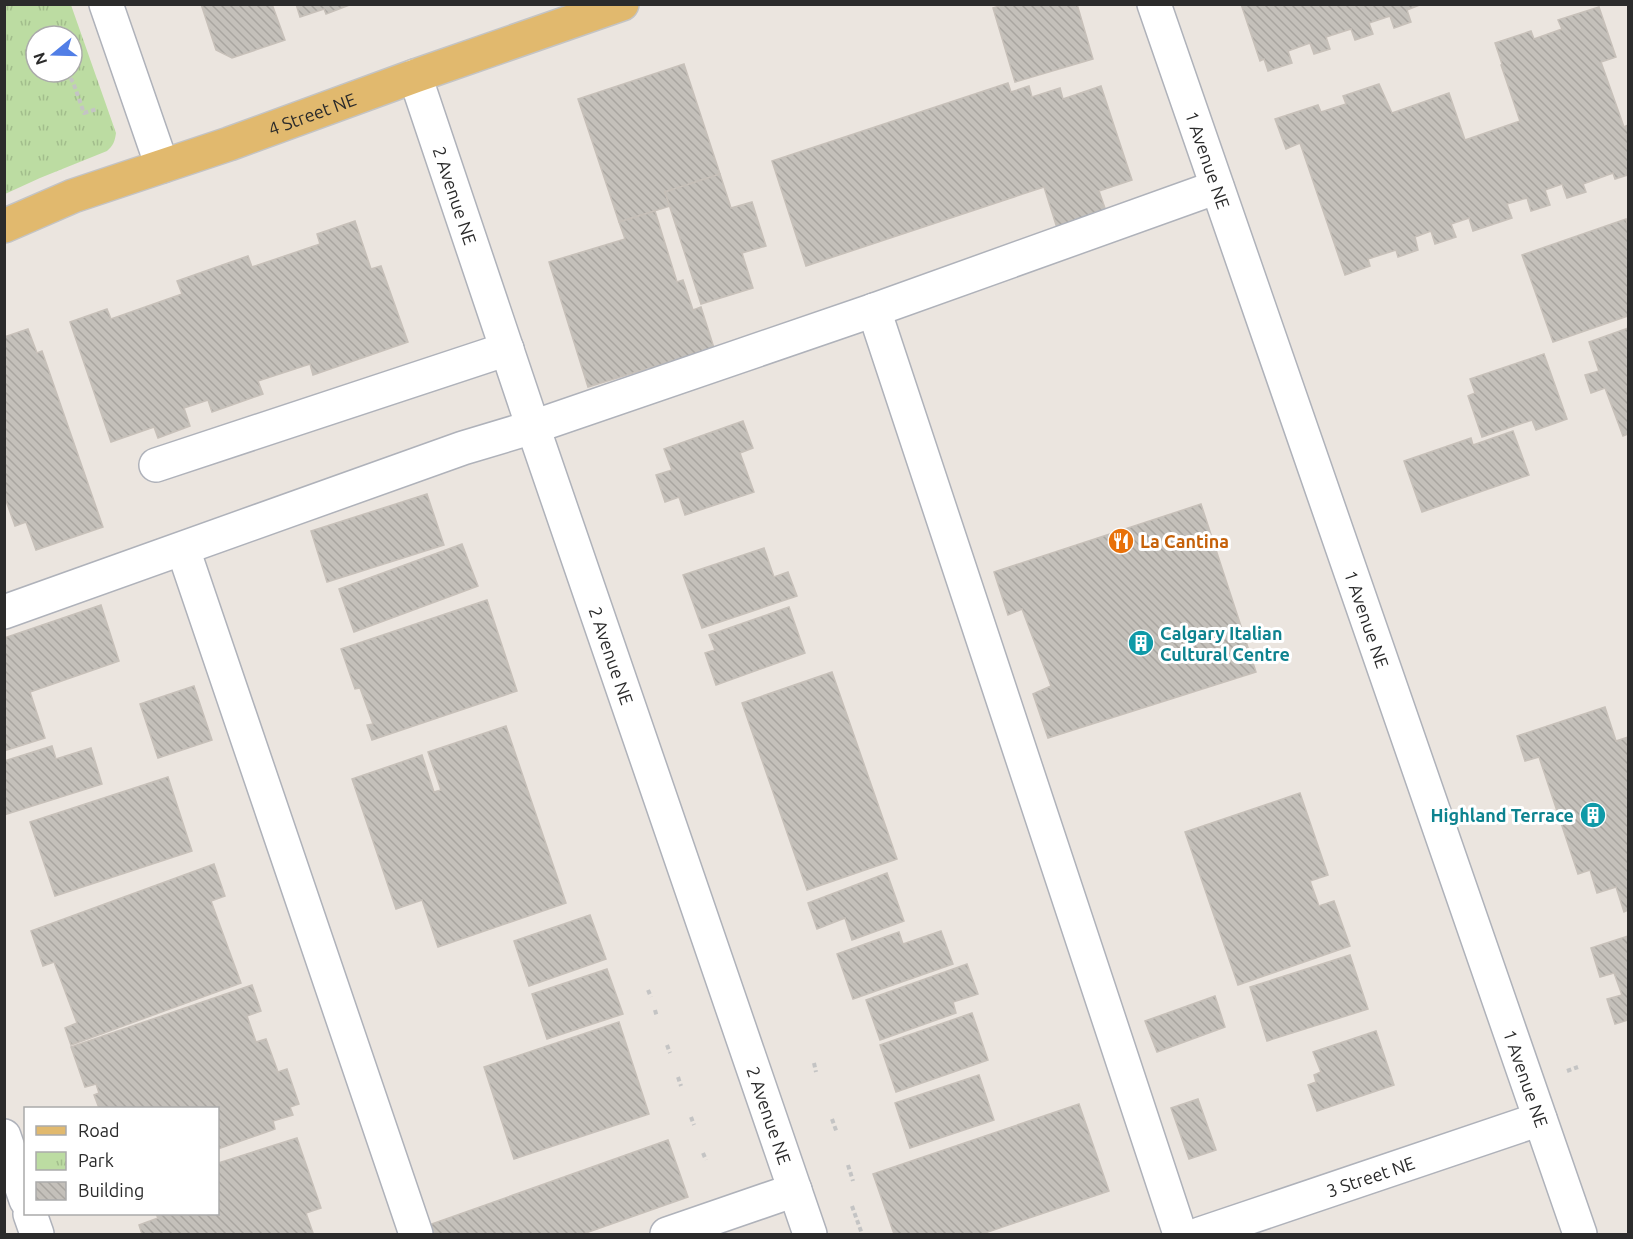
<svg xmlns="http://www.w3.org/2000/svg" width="1633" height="1239" font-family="Ubuntu,sans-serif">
	<defs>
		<pattern id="park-tufts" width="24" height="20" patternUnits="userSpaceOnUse" patternTransform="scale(1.5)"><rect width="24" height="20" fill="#bcdca2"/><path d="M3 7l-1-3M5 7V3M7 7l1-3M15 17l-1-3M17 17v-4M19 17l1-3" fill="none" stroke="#a2bd8c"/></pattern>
		<pattern id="building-back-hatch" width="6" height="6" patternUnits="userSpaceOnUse" patternTransform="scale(1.5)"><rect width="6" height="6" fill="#c4c0ba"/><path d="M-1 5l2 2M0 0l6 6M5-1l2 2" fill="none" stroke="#a9a5a0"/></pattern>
	</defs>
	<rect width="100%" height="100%" fill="#ebe5df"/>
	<path fill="url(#park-tufts)" fill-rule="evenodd" d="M4 5H71L116 133C115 141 113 146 107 151L40 178 5 194ZM36 36H72V72H36Z"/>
	<g fill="url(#building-back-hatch)" stroke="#c7c0b9" stroke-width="1.5">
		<path d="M201 4H272L285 40 232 58 216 50Z"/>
		<path d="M296 4H352L326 14 324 9 300 17Z"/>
		<path d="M1005 4H1077L1093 59 1015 82 993 8Z"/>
		<path d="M1241 4H1422L1407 10 1411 22 1394 28 1390 16 1369 23 1373 34 1355 40 1351 29 1326 37 1330 49 1314 54 1310 43 1288 51 1292 63 1268 71 1264 59 1260 61Z"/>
		<path d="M1599 7 1616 57 1601 62 1624 127 1628 125V175L1615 179 1613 173 1583 184 1586 192 1567 198 1562 184 1545 190 1550 205 1531 211 1527 198 1507 204 1512 218 1473 231 1469 218 1451 224 1456 237 1435 244 1431 231 1415 237 1418 250 1398 257 1396 250 1368 259 1370 266 1345 275 1300 143 1286 149 1275 119 1318 105 1321 112 1346 104 1343 96 1379 84 1392 113 1449 93 1465 140 1520 121 1501 65 1502 64 1495 43 1531 31 1534 39 1562 29 1558 20Z"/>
		<path d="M684 64 720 174 665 192 670 206 619 222 578 99Z"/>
		<path d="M1008 83 1011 92 1029 86 1032 97 1060 88 1063 99 1101 86 1132 180 1099 191 1106 211 1057 228 1044 187 806 266 772 161Z"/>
		<path d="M720 174 731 208 752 202 766 246 742 253 753 288 701 304 665 192Z"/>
		<path d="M655 211 677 282 683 280 693 310 701 307 714 348 588 387 549 262 625 239 619 222Z"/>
		<path d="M1626 219 1628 227V316L1553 342 1522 255Z"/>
		<path d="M355 221 371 269 381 266 408 342 313 375 310 364 258 381 263 394 212 412 208 400 184 408 190 426 158 438 154 427 111 442 70 322 107 309 111 319 182 294 177 281 248 256 252 267 320 244 317 234Z"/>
		<path d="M1628 328V434L1623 436 1605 388 1591 393 1585 375 1599 371 1589 342Z"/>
		<path d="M28 329 37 353 42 351 103 527 36 550 26 522 15 526 4 495V337Z"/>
		<path d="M1544 354 1567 419 1536 430 1532 420 1482 437 1468 396 1475 393 1470 379Z"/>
		<path d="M743 421 753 448 740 453 754 492 685 515 679 497 665 502 656 475 672 470 664 449Z"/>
		<path d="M1513 431 1529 475 1422 512 1404 461 1471 438 1473 445Z"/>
		<path d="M427 494 444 545 327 582 311 531Z"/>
		<path d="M1201 504 1256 672 1048 738 1033 694 1051 686 1022 609 1008 615 994 572Z"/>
		<path d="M462 544 478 586 354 632 339 589Z"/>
		<path d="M764 548 774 577 788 572 797 596 702 628 683 575Z"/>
		<path d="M487 600 517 691 372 740 367 725 373 724 360 688 355 689 341 649Z"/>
		<path d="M101 605 119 661 30 692 45 738 4 751V638Z"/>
		<path d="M789 607 805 653 716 685 705 653 715 650 709 635Z"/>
		<path d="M832 672 897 859 807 890 742 703Z"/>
		<path d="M194 686 212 740 158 758 140 704Z"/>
		<path d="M1605 707 1616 741 1628 737V910L1624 912 1616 887 1597 893 1590 870 1578 874 1539 757 1525 761 1517 736Z"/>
		<path d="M506 726 566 903 438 947 422 900 396 909 352 779 422 755 434 792 441 790 428 752Z"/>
		<path d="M52 746 56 759 91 748 102 784 4 815V761Z"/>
		<path d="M168 777 192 851 55 896 30 822Z"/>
		<path d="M1300 793 1328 875 1310 881 1319 906 1334 901 1350 946 1238 985 1185 832Z"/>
		<path d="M214 864 225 896 211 901 241 983 71 1045 65 1028 77 1023 54 962 43 966 31 931Z"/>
		<path d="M887 873 904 921 852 940 845 918 817 929 808 903Z"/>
		<path d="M590 915 606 959 529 986 514 941Z"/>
		<path d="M941 931 953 964 853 999 837 954 899 932 903 944Z"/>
		<path d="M1628 936V1020L1615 1024 1607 999 1622 995 1614 973 1600 977 1591 948Z"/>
		<path d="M1350 955 1368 1009 1267 1041 1250 987Z"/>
		<path d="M967 964 978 994 953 1002 956 1013 880 1040 866 1000Z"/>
		<path d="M607 969 623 1014 547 1039 532 994Z"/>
		<path d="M252 985 261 1011 247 1016 256 1042 266 1039 278 1072 287 1069 299 1104 290 1107 293 1115 273 1121 275 1129 218 1149V1108H99L94 1095 99 1093 96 1084 85 1087 71 1047Z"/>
		<path d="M1215 996 1225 1027 1157 1052 1145 1021Z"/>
		<path d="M972 1013 988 1060 896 1092 880 1045Z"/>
		<path d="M619 1022 649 1114 514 1159 484 1067Z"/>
		<path d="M1376 1031 1394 1085 1317 1111 1308 1085 1316 1082 1314 1075 1321 1072 1313 1052Z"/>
		<path d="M979 1075 994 1120 910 1148 895 1103Z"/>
		<path d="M1198 1099 1216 1150 1189 1159 1171 1108Z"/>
		<path d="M1079 1104 1109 1191 982 1234H894L873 1174Z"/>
		<path d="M297 1138 321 1208 306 1213 313 1233 309 1234H142L139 1225 158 1218 156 1214H218V1163Z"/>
		<path d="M668 1140 688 1197 583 1234H433L429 1225Z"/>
	</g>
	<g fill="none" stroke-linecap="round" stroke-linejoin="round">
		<g stroke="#afb2ba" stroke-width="36">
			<g id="minor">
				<path d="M106 4 162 166"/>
				<path id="s1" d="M1154 4 1580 1234"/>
				<path id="s2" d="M415 76 533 427 810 1234"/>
				<path d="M874 310 1180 1234"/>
				<path d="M156 465 507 349"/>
				<path d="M183 549 416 1234"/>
				<path d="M4 612 463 448 533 427 874 310 1217 187"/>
				<path d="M4 1136 26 1200"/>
				<path d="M30 1214 37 1234"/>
				<path d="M667 1234 795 1190"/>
				<path id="s3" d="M1200 1234 1540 1119"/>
			</g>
		</g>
		<g stroke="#c4c4c4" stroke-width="36">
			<g id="major">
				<path id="s4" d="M4 226 73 196 229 144 415 76 622 4"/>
			</g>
		</g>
		<g stroke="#c4c4c4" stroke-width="4" stroke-dasharray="4.5 3" stroke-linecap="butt">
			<path d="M66 72 73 82 84 113 97 109"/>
			<path d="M648 990 651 997"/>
			<path d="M655 1010 657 1017"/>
			<path d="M667 1045 670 1053"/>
			<path d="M814 1063 816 1072"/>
			<path d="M1567 1071 1578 1067"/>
			<path d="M678 1077 681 1086"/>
			<path d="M691 1117 694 1125"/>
			<path d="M832 1119 837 1133"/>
			<path d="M703 1153 706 1160"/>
			<path d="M848 1165 853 1181"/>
			<path d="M852 1206 862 1234"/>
		</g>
		<use href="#minor" stroke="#fff" stroke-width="33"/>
		<use href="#major" stroke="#e1b96e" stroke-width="33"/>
	</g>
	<defs>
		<g id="restaurant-disc" transform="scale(1.35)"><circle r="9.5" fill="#e8710a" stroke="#fff"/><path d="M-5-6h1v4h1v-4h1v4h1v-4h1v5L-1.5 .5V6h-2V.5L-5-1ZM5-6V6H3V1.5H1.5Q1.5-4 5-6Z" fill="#fff"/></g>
		<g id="building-disc" transform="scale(1.35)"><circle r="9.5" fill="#0f9aa8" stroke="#fff"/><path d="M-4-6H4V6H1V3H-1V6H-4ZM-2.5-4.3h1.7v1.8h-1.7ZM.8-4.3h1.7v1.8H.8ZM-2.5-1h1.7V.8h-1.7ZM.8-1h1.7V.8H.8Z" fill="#fff"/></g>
	</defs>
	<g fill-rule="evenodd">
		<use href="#restaurant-disc" x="1121" y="541"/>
		<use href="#building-disc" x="1141" y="643"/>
		<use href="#building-disc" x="1593" y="815"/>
	</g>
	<g text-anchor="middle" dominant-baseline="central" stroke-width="6" stroke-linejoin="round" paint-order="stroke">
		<g font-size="18" fill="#2b2b2b" stroke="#fff">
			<text stroke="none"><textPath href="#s4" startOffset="328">4 Street NE</textPath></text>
			<text stroke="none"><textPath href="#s1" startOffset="165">1 Avenue NE</textPath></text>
			<text stroke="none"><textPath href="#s2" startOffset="126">2 Avenue NE</textPath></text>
			<text stroke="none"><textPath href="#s1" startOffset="651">1 Avenue NE</textPath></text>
			<text stroke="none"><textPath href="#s2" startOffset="612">2 Avenue NE</textPath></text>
			<text stroke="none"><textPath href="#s1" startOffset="1137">1 Avenue NE</textPath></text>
			<text stroke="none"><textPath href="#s2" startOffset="1098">2 Avenue NE</textPath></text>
			<text stroke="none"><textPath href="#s3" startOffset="180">3 Street NE</textPath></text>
		</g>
		<g font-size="18" font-weight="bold" fill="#c56008" stroke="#fff" text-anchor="start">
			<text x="1140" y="541">La Cantina</text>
		</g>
		<g font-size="18" font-weight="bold" fill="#0d838f" stroke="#fff" text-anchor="start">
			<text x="1160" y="633">Calgary Italian<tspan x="1160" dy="21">Cultural Centre</tspan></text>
			<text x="1574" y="815" text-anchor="end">Highland Terrace</text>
		</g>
	</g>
	<rect width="1633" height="1239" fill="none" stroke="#2b2b2b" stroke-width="12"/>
	<rect x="24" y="1107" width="195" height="108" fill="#ffffff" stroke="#aaaaaa" stroke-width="1.5"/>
	<rect x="36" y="1126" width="30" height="9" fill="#e1b96e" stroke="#aaaaaa" stroke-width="1.5"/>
	<text x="78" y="1137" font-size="18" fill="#2b2b2b">Road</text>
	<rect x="36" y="1152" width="30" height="18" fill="url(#park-tufts)" stroke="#aaaaaa" stroke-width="1.5"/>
	<text x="78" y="1167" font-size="18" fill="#2b2b2b">Park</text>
	<rect x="36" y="1182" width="30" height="18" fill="url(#building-back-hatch)" stroke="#aaaaaa" stroke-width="1.5"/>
	<text x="78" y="1197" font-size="18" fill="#2b2b2b">Building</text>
	<g transform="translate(54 54) rotate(251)"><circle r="28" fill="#ffffff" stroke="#aaaaaa" stroke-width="1.5"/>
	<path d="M0-4.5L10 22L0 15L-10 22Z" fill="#517ee6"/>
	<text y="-9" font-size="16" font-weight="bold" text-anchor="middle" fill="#2b2b2b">N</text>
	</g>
</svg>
